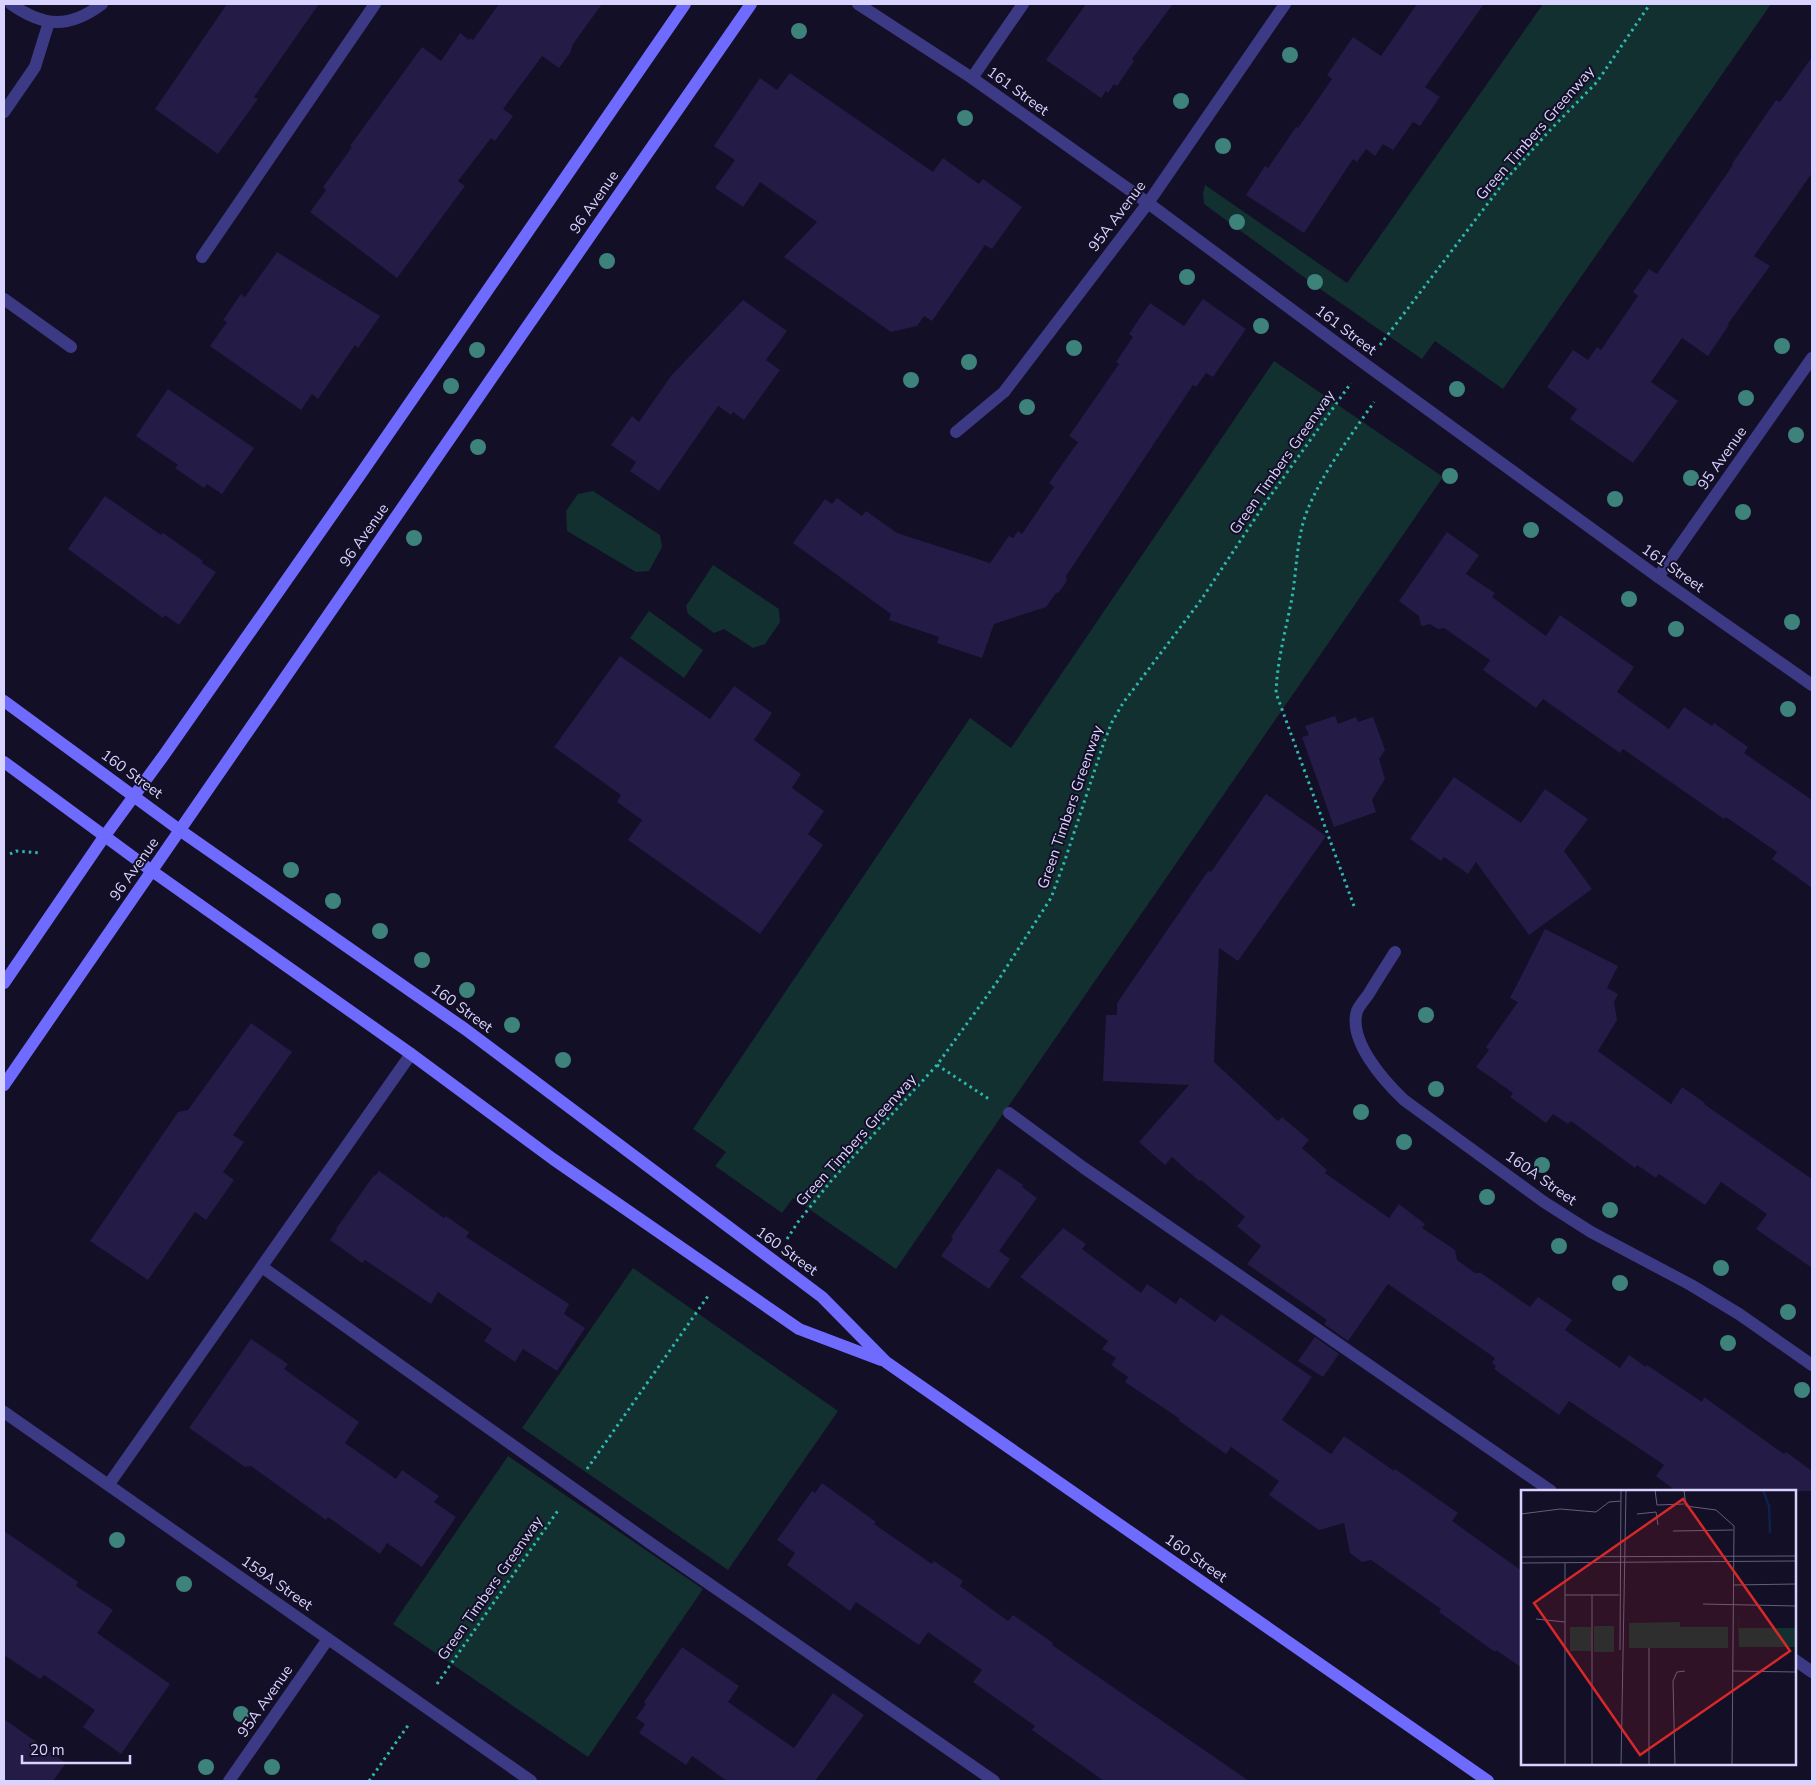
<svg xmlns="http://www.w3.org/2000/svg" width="1816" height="1785" font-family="'Nunito Sans',sans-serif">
	<rect width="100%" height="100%" fill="#130f26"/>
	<g fill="#12302f">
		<path d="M1543 4H1771L1503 389 1435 341 1422 359 1323 291 1204 204 1203 194 1205 185 1347 283Z"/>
		<path d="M1274 361 1443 477 896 1269 793 1198 782 1213 715 1166 726 1152 693 1129 970 718 1011 748Z"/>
		<path d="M593 491 660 535 662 547 649 571 636 572 567 531 566 511 578 494Z"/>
		<path d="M713 565 779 609 780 622 765 644 753 648 724 629 714 633 688 614 686 606Z"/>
		<path d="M649 611 703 650 684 678 630 638Z"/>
		<path d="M633 1268 838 1411 728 1570 522 1428Z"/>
		<path d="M508 1456 703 1589 588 1757 393 1624Z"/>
	</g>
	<g fill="#241b47">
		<path d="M227 4H319L254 97 258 99 218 154 155 109Z"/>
		<path d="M499 4H602L573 44 570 53 559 68 542 56 503 109 513 116 495 141 491 138 458 181 465 186 397 278 310 212 326 190 323 187 352 147 350 146 422 47 441 61 460 33 469 40 470 38 473 40Z"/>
		<path d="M1086 4H1173L1132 59 1134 61 1117 86 1114 84 1108 93 1106 91 1101 98 1046 60Z"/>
		<path d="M1417 4H1484L1425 87 1440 97 1420 126 1413 122 1393 150 1383 144 1375 156 1366 149 1357 162 1353 159 1304 233 1246 195 1265 166 1268 168 1296 127 1298 128 1332 79 1327 75 1353 37 1381 56Z"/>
		<path d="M1812 57V173L1754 256 1770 266 1728 324 1729 325 1708 356 1682 338 1651 382 1678 401 1633 463 1570 419 1577 409 1547 387 1573 350 1588 360 1597 347 1601 350 1638 296 1633 292 1649 269 1657 274 1733 165 1732 164 1776 100 1780 102Z"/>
		<path d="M790 73 933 172 943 158 979 184 983 179 1022 207 992 249 985 245 932 321 924 316 917 326 891 332 784 257 817 222 760 182 743 207 715 188 735 160 714 146 760 78 777 90Z"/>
		<path d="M277 252 380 316 358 348 355 345 318 399 312 394 301 410 210 346 227 322 223 320 241 294 245 297Z"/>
		<path d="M1203 299 1246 329 1213 377 1206 373 1196 387 1193 385 1066 576 1067 581 1059 592 1056 593 1046 607 994 624 982 658 937 643 939 637 889 620 891 614 793 543 825 499 832 504 837 498 862 516 866 511 897 533 990 563 1009 536 1013 538 1018 531 1022 534 1054 487 1049 483 1078 442 1069 436 1119 364 1116 362 1133 337 1129 334 1150 303 1184 326Z"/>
		<path d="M743 300 787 331 766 360 780 370 744 420 733 412 731 415 718 406 659 491 630 471 636 462 611 445 632 416 639 422 671 376Z"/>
		<path d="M168 389 254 448 222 494 207 484 204 488 175 468 178 465 136 436Z"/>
		<path d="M105 496 161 535 163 533 203 561 202 563 216 572 179 625 165 615 163 618 68 549Z"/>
		<path d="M1447 532 1479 555 1466 574 1495 593 1492 597 1546 636 1560 615 1634 667 1617 692 1669 729 1684 707 1712 726 1714 723 1748 747 1744 753 1812 800V888L1772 859 1777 852 1726 817 1724 819 1623 749 1620 753 1543 699 1536 708 1483 670 1490 660 1444 628 1438 629 1430 624 1421 626 1419 616 1399 601Z"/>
		<path d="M620 656 710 719 734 686 772 713 754 740 801 774 792 788 824 811 808 834 823 845 760 934 628 840 642 820 617 802 621 795 554 747Z"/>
		<path d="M1335 716 1338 724 1356 717 1358 722 1373 717 1385 750 1379 759 1385 779 1372 800 1376 812 1334 827 1302 737 1309 735 1305 726Z"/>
		<path d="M1454 777 1521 823 1545 789 1588 819 1564 851 1592 889 1529 935 1476 862 1468 874 1444 857 1441 861 1410 839Z"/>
		<path d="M1266 794 1326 836 1238 961 1219 948 1214 1062 1278 1121 1282 1117 1309 1140 1302 1148 1327 1170 1325 1173 1389 1218 1399 1204 1425 1224 1422 1228 1455 1250 1457 1260 1475 1273H1481L1530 1307 1538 1297 1572 1320 1565 1330 1620 1368 1629 1355 1646 1367 1647 1365 1702 1402 1704 1397 1784 1454 1786 1452 1812 1471V1491H1676L1656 1476 1664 1465 1569 1401 1559 1415 1494 1369 1496 1366 1492 1363 1495 1358 1388 1284 1348 1341 1324 1324 1327 1320 1247 1264 1261 1246 1237 1226 1245 1217 1201 1180 1199 1181 1172 1157 1165 1165 1139 1142 1189 1085 1103 1081 1106 1015H1117V1003L1208 871 1211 872Z"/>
		<path d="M1545 929 1618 966 1607 988 1618 994 1614 1002 1617 1020 1598 1051 1671 1104 1682 1087 1705 1103 1704 1104 1812 1179V1268L1756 1229 1767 1214 1721 1182 1705 1205 1659 1174 1656 1178 1637 1165 1635 1168 1571 1121 1568 1124 1553 1114 1546 1123 1510 1097 1513 1093 1476 1067 1489 1050 1486 1047 1518 1002 1510 998Z"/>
		<path d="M251 1023 292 1052 233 1135 244 1142 223 1172 234 1180 206 1220 195 1212 148 1280 90 1241 178 1112 188 1110Z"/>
		<path d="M998 1168 1023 1185 1022 1187 1037 1198 999 1251 1010 1259 989 1289 941 1256 953 1239 951 1237Z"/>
		<path d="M379 1171 444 1218 446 1216 469 1232 466 1237 569 1304 564 1314 585 1328 557 1371 523 1349 515 1362 484 1341 492 1329 438 1292 431 1304 365 1260 362 1263 330 1240 337 1230 336 1229 374 1175 375 1176Z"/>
		<path d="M1063 1228 1086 1244 1082 1249 1141 1293 1147 1284 1176 1304 1180 1297 1215 1322 1221 1314 1312 1377 1282 1420 1331 1454 1344 1436 1394 1471 1395 1469 1458 1513 1452 1521 1522 1571V1668L1496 1650 1495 1652 1439 1612 1441 1609 1371 1560 1362 1562 1350 1553 1344 1523 1319 1530 1269 1495 1279 1481 1231 1447 1226 1454 1178 1420 1180 1419 1125 1382 1128 1377 1111 1365 1116 1358 1102 1349 1108 1341 1020 1277Z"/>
		<path d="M1315 1337 1339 1354 1323 1377 1298 1361Z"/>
		<path d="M251 1339 288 1364 284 1369 359 1422 345 1443 396 1479 402 1470 439 1496 434 1502 456 1517 422 1567 387 1543 380 1554 328 1517 326 1520 251 1466 245 1467 189 1428Z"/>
		<path d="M822 1483 876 1522 874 1524 932 1564 934 1561 963 1581 960 1586 1008 1621 1013 1615 1053 1643 1052 1645 1249 1781H1104L1032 1730 1035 1726 973 1682 982 1670 928 1632 919 1645 856 1602 850 1611 787 1565 795 1553 777 1540 812 1491 815 1493Z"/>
		<path d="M4 1531 78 1582 76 1586 113 1610 97 1633 170 1684 121 1754 83 1727 95 1710 44 1675 40 1679 4 1655Z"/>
		<path d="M682 1647 739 1686 728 1702 794 1748 833 1693 864 1715 815 1781H727L692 1756 686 1765 639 1733 645 1724 636 1718 646 1704 644 1702Z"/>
		<path d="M4 1719 66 1763 53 1781H4Z"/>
	</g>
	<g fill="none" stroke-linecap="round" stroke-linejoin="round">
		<g stroke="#2fb8b0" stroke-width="3" stroke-dasharray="2.5 4" stroke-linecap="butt">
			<path d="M1380 345 1508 177 1552 128 1597 82 1650 4"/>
			<path d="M10 854 16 851 40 853"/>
			<path d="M1354 906 1276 693C1277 662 1285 633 1291 603 1296 578 1296 552 1302 527 1312 486 1350 437 1374 402"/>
			<path d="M937 1065 989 1099"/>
			<path d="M787 1239 798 1222 831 1181 937 1065 997 982 1051 898 1065 860 1104 742 1112 722 1123 703 1201 600 1266 502 1351 383"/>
			<path d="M587 1469 708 1296"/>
			<path d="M437 1684 559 1509"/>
			<path d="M369 1781 409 1724"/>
		</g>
		<g stroke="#3d3a85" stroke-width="12">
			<path d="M972 78 1023 4"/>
			<path d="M4 112 35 67 49 22"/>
			<path d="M202 257 375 4"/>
			<path d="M4 299 71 347"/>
			<path d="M1009 1113 1084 1168 1551 1491"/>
			<path d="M262 1267 653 1545 994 1781"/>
			<path d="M109 1484 411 1054"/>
			<path d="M1795 1660 1812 1672"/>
		</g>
		<g stroke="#3d3a85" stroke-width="12">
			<path d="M11 4C44 27 69 29 102 4"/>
			<path d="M858 4 972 78 1148 203 1365 364 1658 577 1812 685"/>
			<path d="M956 432 1004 392 1148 203 1285 4"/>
			<path d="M1658 577 1812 358"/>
			<path d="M1395 952C1386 966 1377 980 1368 995 1364 1000 1359 1006 1357 1011 1348 1041 1384 1081 1404 1100L1544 1202 1591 1232 1691 1285 1739 1314 1812 1365"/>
			<path d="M4 1412 531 1781"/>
			<path d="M229 1781 328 1639"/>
		</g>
		<g stroke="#6f6bff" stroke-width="12">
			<path d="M4 701 181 831 465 1029 822 1297 886 1362 1488 1781"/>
			<path d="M4 762 152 871 411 1054 553 1159 799 1329 881 1360"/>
			<path d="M4 983 104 837 164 755 360 475 685 4"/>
			<path d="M4 1085C254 726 500 363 751 4"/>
		</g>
	</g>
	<g fill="#3d827b">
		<circle cx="799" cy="31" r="8"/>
		<circle cx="1290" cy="55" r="8"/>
		<circle cx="1181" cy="101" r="8"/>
		<circle cx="965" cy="118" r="8"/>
		<circle cx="1223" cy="146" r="8"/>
		<circle cx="1237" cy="222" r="8"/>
		<circle cx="607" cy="261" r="8"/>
		<circle cx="1187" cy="277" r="8"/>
		<circle cx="1315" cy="282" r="8"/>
		<circle cx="1261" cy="326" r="8"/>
		<circle cx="1782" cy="346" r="8"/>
		<circle cx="1074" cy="348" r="8"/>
		<circle cx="477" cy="350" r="8"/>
		<circle cx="969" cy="362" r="8"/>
		<circle cx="911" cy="380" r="8"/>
		<circle cx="451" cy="386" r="8"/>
		<circle cx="1457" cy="389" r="8"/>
		<circle cx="1746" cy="398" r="8"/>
		<circle cx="1027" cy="407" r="8"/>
		<circle cx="1796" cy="435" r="8"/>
		<circle cx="478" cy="447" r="8"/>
		<circle cx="1450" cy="476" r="8"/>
		<circle cx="1691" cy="478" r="8"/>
		<circle cx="1615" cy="499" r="8"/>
		<circle cx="1743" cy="512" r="8"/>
		<circle cx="1531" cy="530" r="8"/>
		<circle cx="414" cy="538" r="8"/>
		<circle cx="1629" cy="599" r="8"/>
		<circle cx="1792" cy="622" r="8"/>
		<circle cx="1676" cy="629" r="8"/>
		<circle cx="1788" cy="709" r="8"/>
		<circle cx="291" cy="870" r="8"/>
		<circle cx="333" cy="901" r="8"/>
		<circle cx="380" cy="931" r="8"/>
		<circle cx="422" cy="960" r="8"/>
		<circle cx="467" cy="990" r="8"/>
		<circle cx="1426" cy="1015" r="8"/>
		<circle cx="512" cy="1025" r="8"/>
		<circle cx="563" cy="1060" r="8"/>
		<circle cx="1436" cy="1089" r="8"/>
		<circle cx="1361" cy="1112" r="8"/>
		<circle cx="1404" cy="1142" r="8"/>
		<circle cx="1542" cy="1165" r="8"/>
		<circle cx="1487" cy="1197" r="8"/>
		<circle cx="1610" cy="1210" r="8"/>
		<circle cx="1559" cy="1246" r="8"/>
		<circle cx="1721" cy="1268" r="8"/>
		<circle cx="1620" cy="1283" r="8"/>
		<circle cx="1788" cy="1312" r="8"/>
		<circle cx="1728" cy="1343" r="8"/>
		<circle cx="1802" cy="1390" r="8"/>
		<circle cx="117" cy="1540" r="8"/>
		<circle cx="184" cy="1584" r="8"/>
		<circle cx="241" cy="1714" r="8"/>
		<circle cx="206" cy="1767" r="8"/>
		<circle cx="272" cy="1767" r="8"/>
	</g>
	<g text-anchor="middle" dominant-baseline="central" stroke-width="4" stroke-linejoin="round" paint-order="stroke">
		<g font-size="15" fill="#d9d4ff" stroke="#130f26">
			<text transform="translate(1018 91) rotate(36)">161 Street</text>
			<text transform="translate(1535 133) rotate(-49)">Green Timbers Greenway</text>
			<text transform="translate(594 202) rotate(-55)">96 Avenue</text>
			<text transform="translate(1117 216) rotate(-53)">95A Avenue</text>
			<text transform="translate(1346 330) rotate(37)">161 Street</text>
			<text transform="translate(1722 458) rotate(-55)">95 Avenue</text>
			<text transform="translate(1282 462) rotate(-55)">Green Timbers Greenway</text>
			<text transform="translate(364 535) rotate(-55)">96 Avenue</text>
			<text transform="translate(1673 568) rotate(35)">161 Street</text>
			<text transform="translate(132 774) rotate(36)">160 Street</text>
			<text transform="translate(1070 807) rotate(-71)">Green Timbers Greenway</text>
			<text transform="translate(134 869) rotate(-55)">96 Avenue</text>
			<text transform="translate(462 1008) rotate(36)">160 Street</text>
			<text transform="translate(856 1140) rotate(-48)">Green Timbers Greenway</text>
			<text transform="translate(1541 1178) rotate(35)">160A Street</text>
			<text transform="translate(787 1251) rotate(36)">160 Street</text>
			<text transform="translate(1196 1558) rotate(35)">160 Street</text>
			<text transform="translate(277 1583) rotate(35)">159A Street</text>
			<text transform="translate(490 1588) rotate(-55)">Green Timbers Greenway</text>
			<text transform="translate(265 1701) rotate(-55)">95A Avenue</text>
		</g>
	</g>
	<g transform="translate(1521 1490)">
		<rect width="275" height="275" fill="#130f26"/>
		<path d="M217 121 218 138H275V157H218ZM159 132V137H207V158H108V133ZM73 136H93V162H73ZM49 137H70V161H49Z" fill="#12302f"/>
		<path fill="none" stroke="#0c2248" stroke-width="2.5" d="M242 0 248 16 249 43"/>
		<path fill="none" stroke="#625e7d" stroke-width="1" d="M134 0 136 15 163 14M163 0 165 16 195 20 213 36 211 275M0 24 39 19 75 22 88 12 100 11M116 24 135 22 137 35M152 41 212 40M0 67 275 66M0 73 275 71M213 95 275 94M44 105H98M71 105V275M182 114 275 116M15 129 44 132M128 158V275M99 160 100 0M211 181 275 182M44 275V73M100 275 105 0M154 275 152 191 156 182 164 181"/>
		<path fill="#d62828" fill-opacity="0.15" stroke="#d62828" stroke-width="2.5" d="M162 9 269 161 119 265 13 113Z"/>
		<rect width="275" height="275" fill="none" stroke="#d9d4ff" stroke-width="2.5"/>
	</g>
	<rect width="1816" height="1785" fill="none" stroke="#d9d4ff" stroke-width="10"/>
	<path d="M22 1755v8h108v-8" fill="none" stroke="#d9d4ff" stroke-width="2.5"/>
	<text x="30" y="1755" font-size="15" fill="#d9d4ff" stroke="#130f26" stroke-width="4" paint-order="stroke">20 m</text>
</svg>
